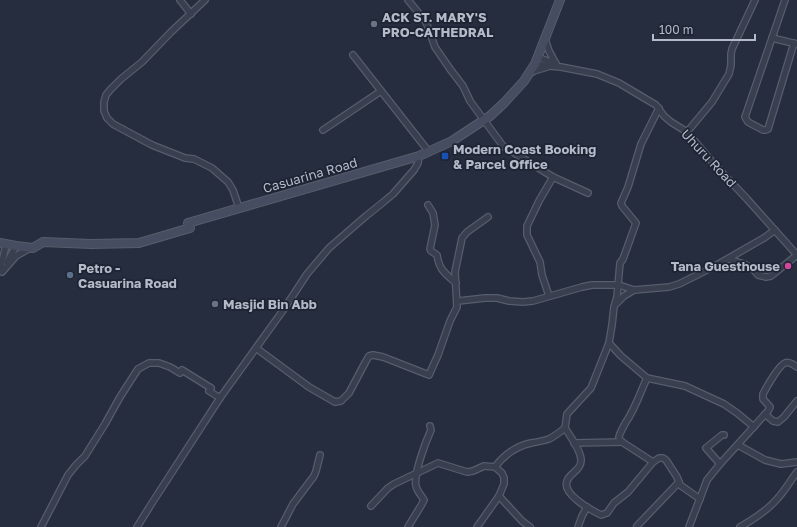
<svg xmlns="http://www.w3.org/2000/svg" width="797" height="527" font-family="'Golos Text',sans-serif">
	<rect width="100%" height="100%" fill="#252d3e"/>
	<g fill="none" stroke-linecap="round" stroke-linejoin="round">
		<g stroke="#565d6c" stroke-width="8">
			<g id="street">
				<path d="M180 0 191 14"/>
				<path d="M205 0 171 32 142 62 121 79 110 90 106 95 104 102V111L107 118 113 124 152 145 185 158 194 159 212 168 228 182 233 190 239 208"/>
				<path d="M408 0 426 22 435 47 450 69 463 86 470 101 503 146 553 177 588 193"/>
				<path d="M785 0 745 117 748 122 763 130H766L768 129 794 43"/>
				<path d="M772 38 797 44"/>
				<path d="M545 39 549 51 556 64"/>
				<path d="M353 55 429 152"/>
				<path d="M537 57 556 64"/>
				<path d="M535 64 549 66 561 67 597 74 619 83 656 105 664 116 671 122 687 132 714 164 747 199 797 255"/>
				<path d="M529 74 534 71 547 67"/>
				<path d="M323 130 381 91"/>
				<path d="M687 132 712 102 729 74 731 65V54L732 49 755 0"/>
				<path d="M428 205 433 213 435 225 430 249 431 251 437 255C439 270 446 274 456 283"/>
				<path d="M728 259 744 264 753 269 758 275 766 277 771 276 797 255"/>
				<path d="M7 262 16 246"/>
				<path d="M0 270 6 245"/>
				<path d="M2 272 16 256 30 248"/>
				<path d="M549 296 542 275 540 262 527 235V226L539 201 553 177"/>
				<path d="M458 301 485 298H497L509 301 523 302 533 301 582 287 592 285H619L634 290 669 287 679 284 715 266 764 238 775 230"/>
				<path d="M616 304 624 296 634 290"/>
				<path d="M609 343 621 356 647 378 685 386 724 404 737 413 754 427"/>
				<path d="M256 348 309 387 335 402 341 401 349 393 366 361 369 356 373 355 383 357 429 375 438 355 450 321 457 307 455 272 462 238 467 232 488 217"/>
				<path d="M647 378C640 393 635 409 626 422 624 426 620 432 619 437 619 440 620 440 622 442L653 462"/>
				<path d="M765 414 773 421 778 422 784 417 797 401"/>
				<path d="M565 428C570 436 580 449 581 459 582 469 572 472 568 479 559 493 591 510 601 515L607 513 614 503 628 492 653 462 659 458H663L666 460 677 477 680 485 700 499"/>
				<path d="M574 443 622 442"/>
				<path d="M738 445 765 460 781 464 797 462"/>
				<path d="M720 464 706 448 722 435H724"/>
				<path d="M495 467C504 455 517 446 531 443 537 442 543 441 549 439 555 436 560 432 565 428L567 414 591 388 609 343 612 325 614 307 617 297 620 263 623 259 636 223 622 206 621 203 628 187 641 144 659 108"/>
				<path d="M499 496 522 521 530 527"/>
				<path d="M371 506 388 488 394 484 438 463 467 472 473 471 484 466 495 467 502 473 504 478V484L499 496 477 527"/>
				<path d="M637 526 679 482"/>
				<path d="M41 527 68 475 76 465 85 456 105 424 120 397 138 369 149 363H159L170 367 180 373 182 370 211 388 209 391 220 398"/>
				<path d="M137 527 152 503 220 398 284 309 307 274 329 248 366 216 381 204 393 194 414 170 418 163 419 156"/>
				<path d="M281 527 293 504 314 476 316 471 320 455"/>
				<path d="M408 527 422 504 424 500C421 495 417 491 416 486 413 475 426 441 431 430L430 426"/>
				<path d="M578 527 582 516 587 507"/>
				<path d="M689 527 707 480 720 464 768 411 770 407 763 399V394C766 388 779 365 785 363 789 361 794 365 797 367"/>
				<path d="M740 527C754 519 768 510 778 498 785 490 791 480 797 472"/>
			</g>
		</g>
		<g stroke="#565d6c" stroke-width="10">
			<path id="secondary" d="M0 243 16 246 33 248 43 242 91 244 139 243 190 228 188 223 419 156 452 141 490 116 504 103 524 81 535 64 560 0"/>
		</g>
		<use href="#street" stroke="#393f4e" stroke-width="5.5"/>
		<use href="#secondary" stroke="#474d61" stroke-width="8"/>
	</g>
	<g fill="#6b7280" stroke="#1d2433" stroke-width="1.5">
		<circle cx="374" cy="24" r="4"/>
		<circle cx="215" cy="304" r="4"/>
	</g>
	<rect fill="#1a4fb4" stroke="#1d2433" stroke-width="1.5" x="441" y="152" width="8" height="8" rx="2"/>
	<circle fill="#d1479c" stroke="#1d2433" stroke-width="1.5" cx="788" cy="266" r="4"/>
	<circle fill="#5c6f8a" stroke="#1d2433" stroke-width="1.5" cx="70" cy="275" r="4"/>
	<g text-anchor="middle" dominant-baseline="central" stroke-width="3.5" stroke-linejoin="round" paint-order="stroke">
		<g font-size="13" font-weight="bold" fill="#b5bac9" stroke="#1d2433" text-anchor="start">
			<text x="382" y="17">ACK ST. MARY'S<tspan x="382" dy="15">PRO-CATHEDRAL</tspan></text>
			<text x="453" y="149">Modern Coast Booking<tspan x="453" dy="15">&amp; Parcel Office</tspan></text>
			<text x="780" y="266" text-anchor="end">Tana Guesthouse</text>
			<text x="78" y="268">Petro -<tspan x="78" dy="15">Casuarina Road</tspan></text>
			<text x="223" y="304">Masjid Bin Abb</text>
		</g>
		<g font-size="13" fill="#b5bac9" stroke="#1d2433">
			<text transform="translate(709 158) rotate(47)">Uhuru Road</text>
			<text transform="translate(310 175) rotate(-16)">Casuarina Road</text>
		</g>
	</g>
	<path d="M653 34v6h102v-6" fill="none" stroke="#b5bac9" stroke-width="2"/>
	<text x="659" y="34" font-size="12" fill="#b5bac9" stroke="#1d2433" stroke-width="3" paint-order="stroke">100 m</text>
</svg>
